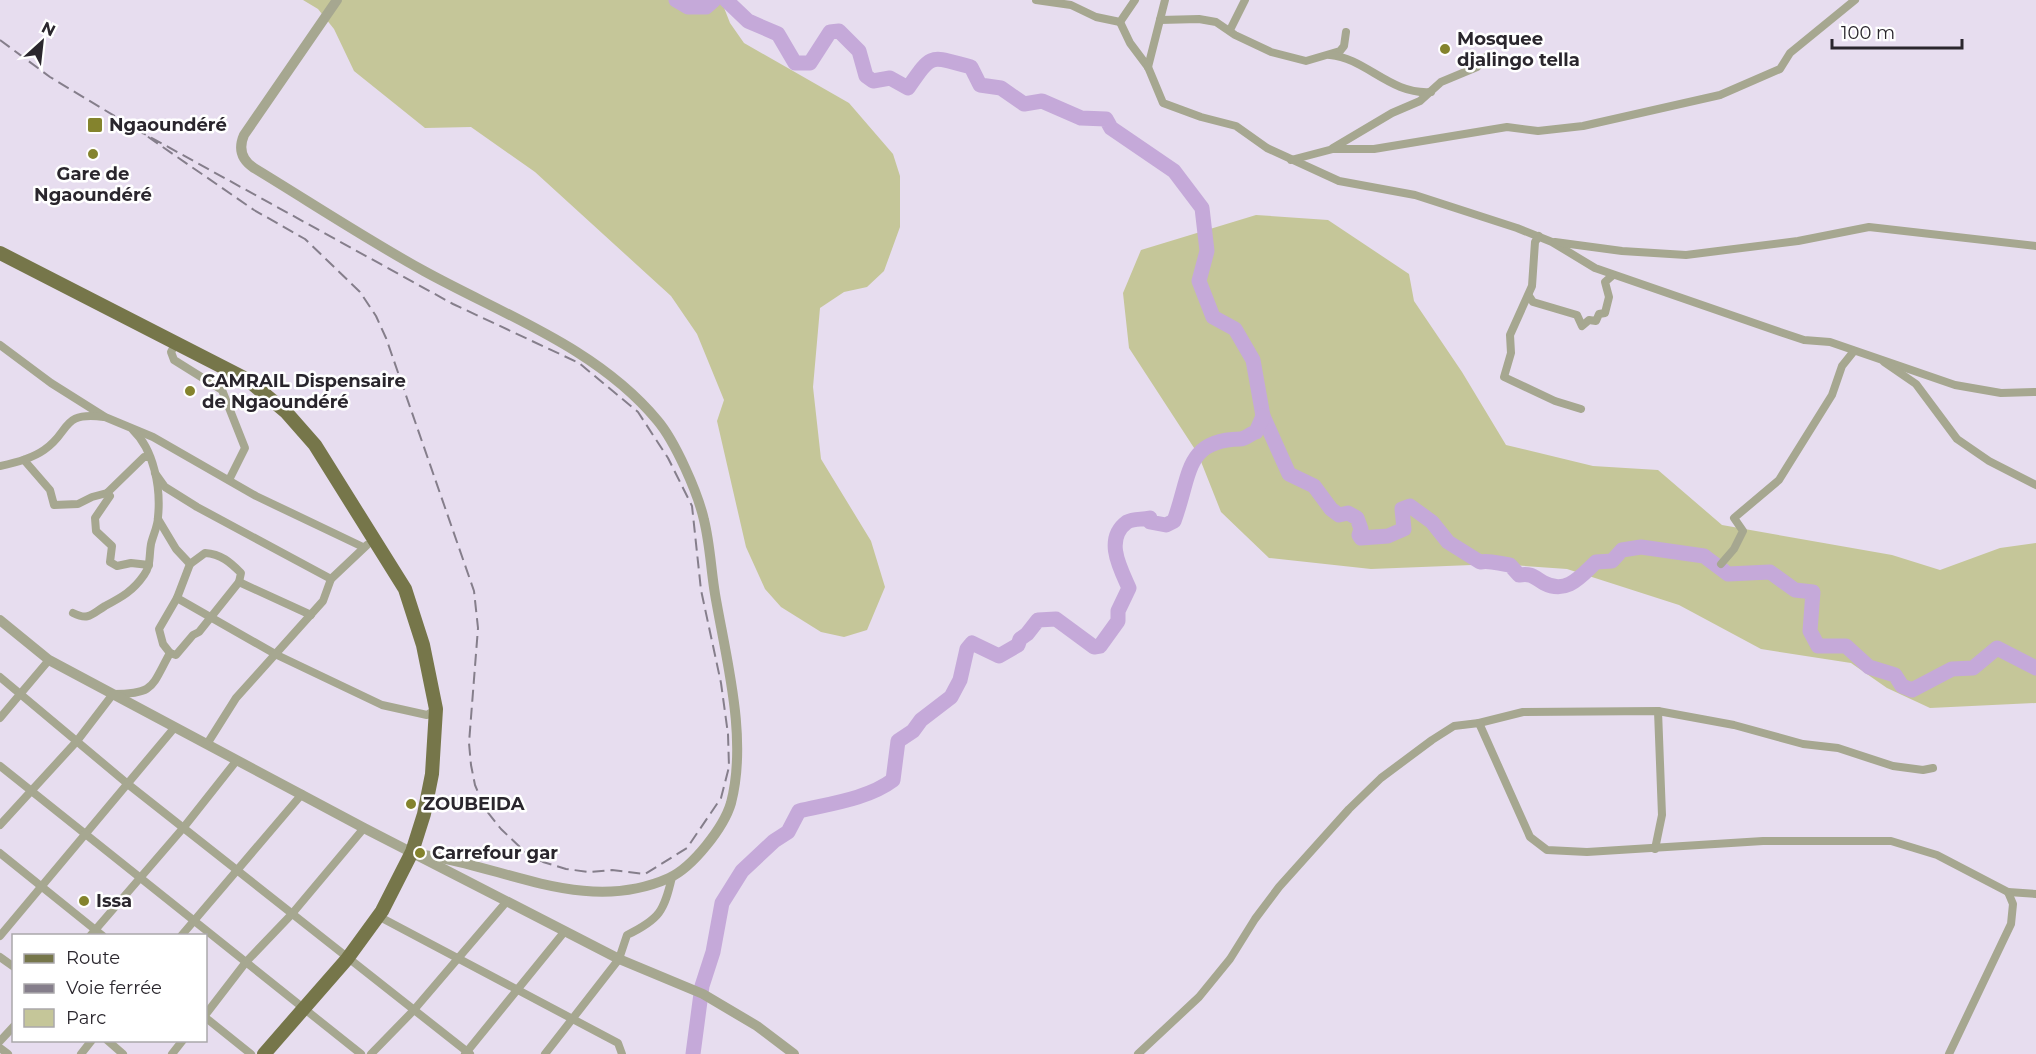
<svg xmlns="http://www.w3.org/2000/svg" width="2036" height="1054" font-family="Montserrat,sans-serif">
	<rect width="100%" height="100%" fill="#e7ddef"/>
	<g fill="#c5c699">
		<path d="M303 0H721L730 23 744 43 849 103 893 154 900 176V227L884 271 867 287 844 292 820 308 813 387 821 459 871 541 885 587 867 630 844 637 821 632 781 607 765 589 746 547 717 421 724 400 697 334 671 296 535 172 471 127 425 128 354 71 334 29 318 9Z"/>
		<path d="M1256 215 1328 220 1409 274 1414 301 1462 372 1506 445 1593 466 1658 470 1722 525 1892 555 1940 570 2000 548 2036 543V703L1930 708 1887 688 1851 663 1761 649 1679 605 1567 569 1497 564 1371 569 1269 558 1221 512 1198 454 1129 348 1123 293 1141 250Z"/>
	</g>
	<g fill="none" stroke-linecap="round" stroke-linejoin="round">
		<g stroke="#c5a9d9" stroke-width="15">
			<path d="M676 0 688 7H706L714 0"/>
			<path d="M726 0 748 21 778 34 795 63H810L830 32 839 31 859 51 866 76 873 81 890 78 908 88C933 52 929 56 971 67L980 85 1001 88 1024 104 1042 101 1081 118 1106 119 1111 128 1174 171 1202 208 1207 251 1199 281 1213 317 1235 329 1253 360 1263 416 1289 474 1314 486 1331 509 1339 515 1348 513 1357 518 1361 529 1359 535 1361 538 1388 536 1404 529 1402 509 1410 506 1432 522 1448 542 1480 562C1491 560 1499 564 1510 565L1519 575C1532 573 1534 577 1544 583 1567 595 1581 576 1596 562L1612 561 1622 550 1641 547 1704 556 1728 574 1770 572 1795 590 1813 592 1810 631 1818 646H1846L1869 667 1895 675 1902 686 1912 690 1952 669 1973 668 1997 648 2036 668"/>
			<path d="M693 1054 702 986 713 952 722 903 742 871 774 841 788 832 799 811C828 804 868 799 893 780L898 741 913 731 921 720 951 697 960 680 967 649 972 643 999 656 1018 645 1020 639 1027 634 1038 620 1056 619 1094 647 1100 646 1118 621V611L1129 588C1120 568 1104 539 1127 522 1134 518 1142 520 1150 518V522L1166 525 1174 521C1191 476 1184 440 1240 439 1246 439 1251 433 1256 432L1263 416"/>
		</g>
		<g stroke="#a6a790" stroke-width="8">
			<path d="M1036 0 1071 5 1096 17 1120 22 1135 0"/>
			<path d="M1160 20 1199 19 1216 22 1235 35 1271 52 1306 61 1340 51 1344 46 1346 32"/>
			<path d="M1120 22 1130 43 1148 67 1163 103 1201 117 1236 126 1267 148 1339 181 1415 195 1517 228 1552 242 1595 268 1780 332 1804 340 1830 342 1955 385 2001 393 2036 392"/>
			<path d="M1230 30 1245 0"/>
			<path d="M1330 55C1366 58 1390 95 1431 92"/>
			<path d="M1148 67 1165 0"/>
			<path d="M1333 148 1392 113 1420 101 1441 82 1477 67 1486 57"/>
			<path d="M1291 160 1333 149H1374L1507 127 1538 131 1583 126 1720 95 1780 69 1790 53 1855 0"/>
			<path d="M1539 236 1535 242 1532 286 1510 335 1511 353 1504 377 1555 401 1581 409"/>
			<path d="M1555 242 1622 251 1686 255 1798 241 1869 227 2036 246"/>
			<path d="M1529 296 1533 302 1577 315 1582 326 1589 320 1596 321 1599 314 1605 313 1609 297 1605 282 1613 275"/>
			<path d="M176 343 171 352 174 360 222 390 245 448 229 480"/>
			<path d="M0 345 51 383 105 417 153 437 256 496 363 547"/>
			<path d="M1884 362 1916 384 1957 439 1989 461 2036 485"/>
			<path d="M24 460 50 490 54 505 78 504 92 497 107 493 144 457H149"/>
			<path d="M0 466C15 463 31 459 44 450 71 432 60 411 104 417"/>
			<path d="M155 473 165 487 197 507 331 579"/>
			<path d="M107 493 110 496 95 518 96 531 112 546 110 562 117 566 131 563 149 565"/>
			<path d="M158 519 176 549 190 564 177 598 159 629 163 644 170 653"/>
			<path d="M1721 564 1734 549 1743 531 1734 518 1779 480 1832 395 1842 366 1854 351"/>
			<path d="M239 582 311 615"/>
			<path d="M177 598 277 655 382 705 427 715 436 709"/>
			<path d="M73 613C89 621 92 614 105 606 122 597 133 591 144 575 151 566 149 555 151 544 153 535 158 526 158 517 161 488 154 450 133 430"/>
			<path d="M170 653 176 655 193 635 199 632 239 582 241 573C230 562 221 554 205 553L190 564"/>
			<path d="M0 677 129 785 470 1054"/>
			<path d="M0 718 49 660"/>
			<path d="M1479 723 1523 712 1658 711 1734 725 1803 744 1838 748 1893 766 1923 770 1933 768"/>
			<path d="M207 744 236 698 323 601 331 579 367 545"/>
			<path d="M0 766 361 1054"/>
			<path d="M0 825 77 741 113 694C155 694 151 687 170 653"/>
			<path d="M1655 849 1662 815 1658 711"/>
			<path d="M0 853 103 936"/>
			<path d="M2008 892 2036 894"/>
			<path d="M378 916 618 1043 622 1054"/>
			<path d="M0 936 175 727"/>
			<path d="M90 936 184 827 237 760"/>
			<path d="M181 936 302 794"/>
			<path d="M0 957 14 967"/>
			<path d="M206 1014 246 962 291 915 364 828"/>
			<path d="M206 1018 251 1054"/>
			<path d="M107 1040 123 1054"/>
			<path d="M0 1041 14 1026"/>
			<path d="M0 1048 8 1054"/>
			<path d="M81 1054 92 1040"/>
			<path d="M172 1054 183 1040"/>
			<path d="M371 1054 413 1011 507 901"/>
			<path d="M465 1054 565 931"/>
			<path d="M545 1054 619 959 627 935C660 919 664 911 672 877"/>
			<path d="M1138 1054 1199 997 1230 959 1255 919 1279 887 1349 809 1381 778 1432 740 1454 726 1479 723 1530 837 1547 850 1587 852 1763 841H1891L1937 855 2008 892 2013 904 2011 924 1949 1054"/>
		</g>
		<g stroke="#a6a790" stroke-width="10">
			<path d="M337 0 244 135C238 149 242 160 254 168 310 202 366 239 424 271 504 315 597 348 657 420 675 441 698 493 704 520 710 544 711 570 715 594 726 659 748 738 731 803 724 827 693 867 669 878 584 916 502 864 416 854"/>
			<path d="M0 620 49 660 364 828 619 959 703 994 757 1026 794 1054"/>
		</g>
		<path stroke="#76764a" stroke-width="14" d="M0 253 248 380 286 412 315 445 405 589 423 645 436 709 432 774 424 814 412 852 382 911 347 959 264 1054"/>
		<path stroke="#857e8b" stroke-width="2" stroke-dasharray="12 6" stroke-linecap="butt" d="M0 40 50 77 141 132 453 304 579 363 638 412 668 458 692 506 701 590 721 683 728 734 729 767 721 798 687 848 645 874 612 870 589 872 566 869 543 862 524 851 501 829 485 809 475 785 471 765 469 743 478 628 474 591 386 338 376 316 360 292 305 239 254 210 141 132"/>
	</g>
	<g fill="#84832d" stroke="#fff" stroke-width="2">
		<circle cx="1445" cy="49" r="6"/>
		<rect x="87" y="117" width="16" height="16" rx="3"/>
		<circle cx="93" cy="154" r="6"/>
		<circle cx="190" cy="391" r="6"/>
		<circle cx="411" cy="804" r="6"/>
		<circle cx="420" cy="853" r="6"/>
		<circle cx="84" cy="901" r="6"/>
	</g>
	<g text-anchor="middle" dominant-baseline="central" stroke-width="5" stroke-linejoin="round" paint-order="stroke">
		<g font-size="18" font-weight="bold" fill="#2a262d" stroke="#fff" text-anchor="start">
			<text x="1457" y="39">Mosquee<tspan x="1457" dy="21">djalingo tella</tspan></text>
			<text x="109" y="125">Ngaoundéré</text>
			<text x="93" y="174" text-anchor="middle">Gare de<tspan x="93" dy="21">Ngaoundéré</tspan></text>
			<text x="202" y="381">CAMRAIL Dispensaire<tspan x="202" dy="21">de Ngaoundéré</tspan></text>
			<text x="423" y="804">ZOUBEIDA</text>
			<text x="432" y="853">Carrefour gar</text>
			<text x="96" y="901">Issa</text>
		</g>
	</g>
	<rect x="12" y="934" width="195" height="108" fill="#ffffff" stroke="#aaa8ab" stroke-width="1.5"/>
	<rect x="24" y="954" width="30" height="9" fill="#76764a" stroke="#aaa8ab" stroke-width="1.5"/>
	<text x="66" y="964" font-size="18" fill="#2a262d">Route</text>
	<rect x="24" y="984" width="30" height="9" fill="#857e8b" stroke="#aaa8ab" stroke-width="1.5"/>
	<text x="66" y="994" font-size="18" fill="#2a262d">Voie ferrée</text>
	<rect x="24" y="1009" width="30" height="18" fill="#c5c699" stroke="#aaa8ab" stroke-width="1.5"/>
	<text x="66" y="1024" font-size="18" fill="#2a262d">Parc</text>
	<g transform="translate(42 42) rotate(27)" stroke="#ffffff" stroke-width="4.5" paint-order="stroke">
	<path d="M0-4.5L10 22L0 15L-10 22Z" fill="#2a262d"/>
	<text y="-9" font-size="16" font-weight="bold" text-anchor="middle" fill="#2a262d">N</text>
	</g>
	<path d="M1832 39v9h130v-9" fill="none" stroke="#2a262d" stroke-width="3"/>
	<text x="1841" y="39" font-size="18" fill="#2a262d" stroke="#ffffff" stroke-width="4.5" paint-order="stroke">100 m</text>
</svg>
